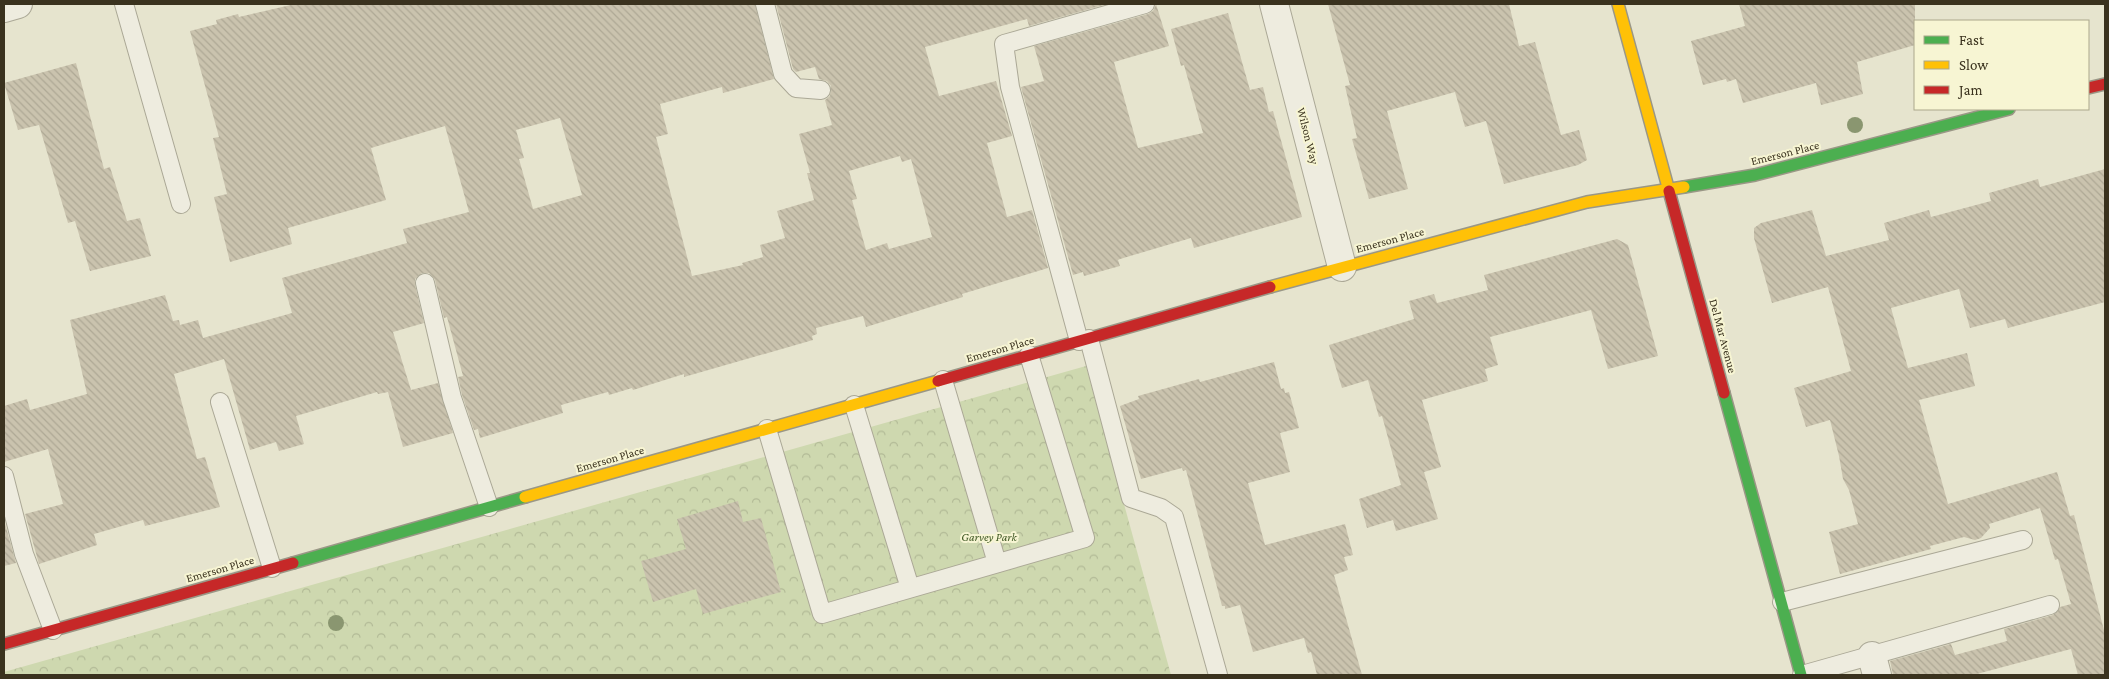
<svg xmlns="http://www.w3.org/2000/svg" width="2109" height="679" font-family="'Crimson Pro',serif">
	<defs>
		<pattern id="forest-crowns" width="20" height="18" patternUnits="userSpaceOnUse" patternTransform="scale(1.25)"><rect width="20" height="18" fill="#ced8af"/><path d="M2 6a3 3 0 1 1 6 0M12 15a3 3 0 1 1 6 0" fill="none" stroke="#b2ba96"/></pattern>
		<pattern id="building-back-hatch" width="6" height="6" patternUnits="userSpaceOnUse" patternTransform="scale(1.25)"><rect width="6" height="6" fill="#cac3ae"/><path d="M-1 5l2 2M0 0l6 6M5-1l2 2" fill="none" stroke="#aea895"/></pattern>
	</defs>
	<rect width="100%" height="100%" fill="#e6e4ce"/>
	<path fill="url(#forest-crowns)" d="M1086 366 1171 675H4V672Z"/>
	<g fill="url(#building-back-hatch)" fill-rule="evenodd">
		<path d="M295 4H755L774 79 723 93 722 87 660 104 668 134 656 137 692 276 743 265 742 263 763 257 760 245 785 238 777 211 814 200 807 173H810L799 134 832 125 825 100 830 96 831 86 827 81 819 79 815 67 796 72 793 69 776 4H1107L1029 26 1027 19 925 47 939 96 996 81 1012 136 987 143 1007 217 1032 210 1048 268 962 294 963 297 866 327 863 316 816 328 817 334 812 336 813 340 684 377V374L633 390 632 388 609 395 608 392 561 405 563 413 480 438 478 429 474 430 462 395 458 377 463 376 447 317 444 318 435 280 429 273H422L415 279V285L424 323 393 332 411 390 438 383 453 433 403 447 388 392 378 394 377 392 296 416 304 444 279 451 276 442 250 450 224 359 174 374 197 459 205 457 220 507 145 526 143 520 94 534 97 545 39 564 25 514 63 504 48 449 4 462V406L27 399 30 410 87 394 70 320 165 295 173 321 179 320 180 325 198 320 203 338 292 313 282 278 407 243 403 229 469 212 445 126 371 148 386 200 288 228 292 244 230 262 214 197 227 194 213 138 219 137 190 31 217 24 216 20 238 14 239 17ZM560 118 582 195 533 209 519 159 524 158 516 130ZM900 156 902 162 911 159 932 237 889 249 887 243 866 250 852 200 857 199 849 171Z"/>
		<path d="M1156 4 1169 46 1114 62 1138 148 1203 133 1184 65 1181 66 1171 29 1228 13 1250 90 1263 87 1269 112 1273 111 1302 217 1194 248 1191 238 1120 259 1118 260 1120 266 1084 276 1083 272 1073 275 1021 87 1044 81 1034 46 1148 14 1153 11Z"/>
		<path d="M1328 4H1509L1519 46 1535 42 1561 135 1579 130 1587 160 1578 165 1504 184 1486 121 1465 127 1455 92 1387 111 1408 189 1369 199 1352 139 1357 138 1345 86 1350 85Z"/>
		<path d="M1739 4H1915V45L1857 62 1863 94 1821 105 1816 83 1743 103 1736 79 1727 82 1726 79 1703 85 1691 41 1745 26Z"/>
		<path d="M76 63 104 169 110 167 127 221 140 218 151 256 90 271 75 221 68 223 39 125 18 130 4 83Z"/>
		<path d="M2105 169V302L2008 328 2005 319 1970 328 1959 289 1891 308 1908 368 1967 353 1975 386 1919 400 1948 504 2057 472 2070 516 2074 515 2105 634V675H2078L2071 649 1973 675H1893L1890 661 1951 644 1955 655 2007 641 2004 629 2053 615 2060 607 2071 604 2058 559 2055 560 2040 508 1989 524 1990 528 1981 538 1975 540 1964 537 1930 546 1931 549 1840 574 1829 532 1858 524 1849 490 1843 479 1839 456 1830 420 1806 427 1794 388 1851 371 1828 287 1772 303 1754 238V228L1761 223 1812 210 1826 256 1889 240 1884 223 1929 210 1931 217 1991 201 1989 193 2038 179 2040 187Z"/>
		<path d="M1617 239 1628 245 1658 356 1608 369 1591 310 1490 337 1498 365 1485 369 1488 381 1422 400 1441 467 1424 472 1438 519 1396 531 1393 520 1367 528 1359 499 1401 485 1382 416 1379 417 1368 380 1342 388 1329 345 1414 319 1409 301 1434 294 1437 303 1488 290 1484 275Z"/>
		<path d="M1274 362 1281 389 1284 388 1285 393 1289 392 1299 428 1280 433 1290 472 1248 483 1265 545 1345 524 1353 555 1344 557 1348 570 1334 575 1362 675H1317L1311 652 1308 653 1304 638 1253 652 1240 605 1225 609V606H1222L1186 470 1183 471 1182 468 1141 479 1120 406 1139 399 1138 396 1199 379 1200 382Z"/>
		<path d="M738 501 743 522 761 518 781 592 703 614 696 589 653 602 641 561 686 549 677 519Z"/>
		<path d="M4 520 16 563 4 566Z"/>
	</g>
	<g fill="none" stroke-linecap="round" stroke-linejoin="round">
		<g stroke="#aba896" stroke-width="20">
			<g id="lane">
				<path d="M124 4 181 204"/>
				<path d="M765 4 783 74 796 88 821 90"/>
				<path d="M425 283 452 398 489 507"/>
				<path d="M1089 339 1131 498 1161 508 1174 517 1218 675"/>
				<path d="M1079 341 1010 87 1004 44 1145 4"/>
				<path d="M943 380 997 563"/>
				<path d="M220 402 272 568"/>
				<path d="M854 405 910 588"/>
				<path d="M767 429 822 614 1085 538 1029 355"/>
				<path d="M4 476 24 554 53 630"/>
				<path d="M1782 602 2023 540"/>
				<path d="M1802 675 2050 605"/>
			</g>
		</g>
		<g stroke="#aba896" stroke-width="30">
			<g id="street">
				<path d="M1274 4 1342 267"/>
				<path d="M4 8 18 4"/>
				<path d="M1872 656 1877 675"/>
			</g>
		</g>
		<g stroke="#9a9786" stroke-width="14">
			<g id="fast">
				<path d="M1684 187 1755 175 2009 109"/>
				<path d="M1724 393 1801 675"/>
				<path d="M293 563 525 497"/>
			</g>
		</g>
		<g stroke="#9a9786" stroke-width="14">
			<g id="slow">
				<path d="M1618 4 1669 191"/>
				<path d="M1270 287 1587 202 1684 187"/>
				<path d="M525 497 938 381"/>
			</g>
		</g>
		<g stroke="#9a9786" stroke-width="14">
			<g id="jam">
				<path d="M2088 88 2105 84"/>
				<path d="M1669 191 1724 393"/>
				<path d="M938 381 1270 287"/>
				<path d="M4 644 293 563"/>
			</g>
		</g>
		<use href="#lane" stroke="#eeecdf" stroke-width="18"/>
		<use href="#street" stroke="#eeecdf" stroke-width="28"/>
		<use href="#fast" stroke="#4caf50" stroke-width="11"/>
		<use href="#slow" stroke="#ffc107" stroke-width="11"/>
		<use href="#jam" stroke="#c62828" stroke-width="11"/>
	</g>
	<g fill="#8a9670">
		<circle cx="1855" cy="125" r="8"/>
		<circle cx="336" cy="623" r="8"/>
	</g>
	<g text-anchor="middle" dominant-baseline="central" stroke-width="4" stroke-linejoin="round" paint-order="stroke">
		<g font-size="12" fill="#3a321e" stroke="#f7f5d3">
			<text transform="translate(1308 136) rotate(76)">Wilson Way</text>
			<text transform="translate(1785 153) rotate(-14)">Emerson Place</text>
			<text transform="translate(1390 240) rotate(-15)">Emerson Place</text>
			<text transform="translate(1723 336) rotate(75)">Del Mar Avenue</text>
			<text transform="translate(1000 349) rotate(-16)">Emerson Place</text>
			<text transform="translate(610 459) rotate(-16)">Emerson Place</text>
			<text transform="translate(220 569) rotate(-16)">Emerson Place</text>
		</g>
		<g font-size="12" font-style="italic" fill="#3e5723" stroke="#f7f5d3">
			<text x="989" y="537">Garvey Park</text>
		</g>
	</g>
	<rect width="2109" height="679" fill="none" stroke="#3a321e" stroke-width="10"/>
	<rect x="1914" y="20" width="175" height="90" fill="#f7f5d3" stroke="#aba78b"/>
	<rect x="1924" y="36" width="25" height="8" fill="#4caf50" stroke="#aba78b"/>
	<text x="1959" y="45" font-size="15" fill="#3a321e">Fast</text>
	<rect x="1924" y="61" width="25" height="8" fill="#ffc107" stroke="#aba78b"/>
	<text x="1959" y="70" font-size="15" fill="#3a321e">Slow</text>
	<rect x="1924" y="86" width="25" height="8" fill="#c62828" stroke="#aba78b"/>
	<text x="1959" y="95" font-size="15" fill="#3a321e">Jam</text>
</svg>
